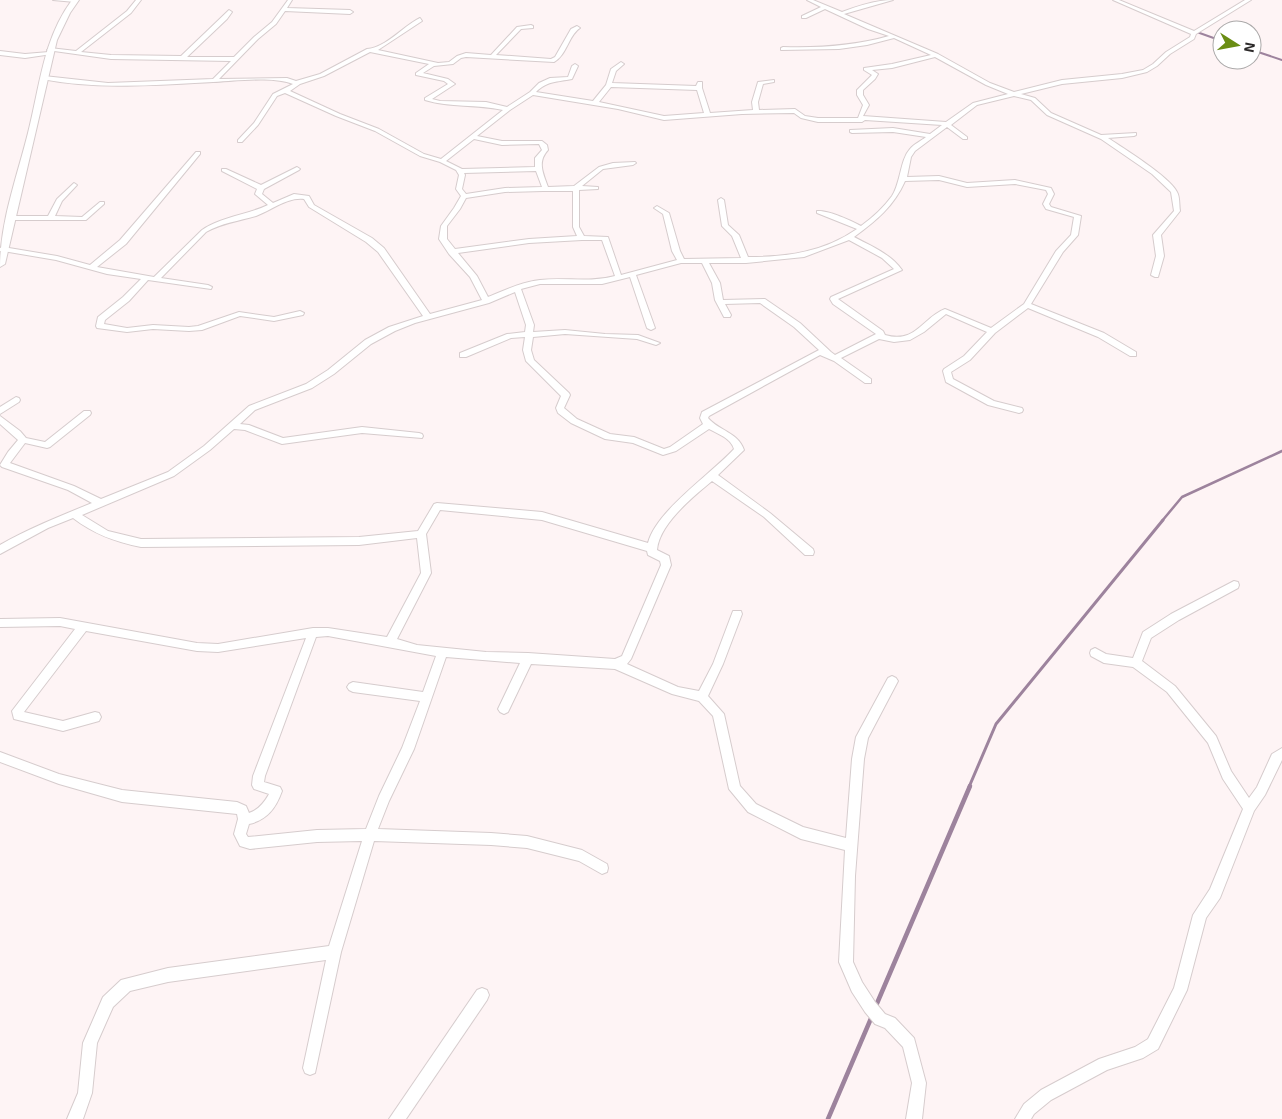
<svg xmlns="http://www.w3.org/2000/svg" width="1282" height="1119" font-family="'Exo 2',sans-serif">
	<rect width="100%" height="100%" fill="#fef4f5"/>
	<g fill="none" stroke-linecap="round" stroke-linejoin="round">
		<g stroke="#9d839d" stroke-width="2">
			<path d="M1194 31 1222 41"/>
			<path d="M1252 50 1282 60"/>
		</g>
		<path stroke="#9d839d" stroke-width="2.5" d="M1162 521 1182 497 1282 451"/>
		<path stroke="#9d839d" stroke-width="3" d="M969 787 996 724 1163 520"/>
		<g stroke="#9d839d" stroke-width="4.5">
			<path d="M875 1008 970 786"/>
			<path d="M828 1119 872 1016"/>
		</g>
		<g stroke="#d6cccd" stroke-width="2">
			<g id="minor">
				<path d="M53 0H77V1L75 2Z"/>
				<path d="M136 0H141L131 13 81 52 111 55 181 56 229 10 232 12 227 19 187 57H234L254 37 272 22 288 0H292L287 8 350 10 353 12 350 14 285 11 276 24 258 39 219 79 287 78 296 81 320 74 367 49C387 47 402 27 420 18L422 21 378 50 438 63 449 62 457 56 466 53 491 55 517 27 531 25 533 26V28L521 29 496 55 551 59 555 57 571 29 577 26 580 28C568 36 567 55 554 62L466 57 461 58 453 64 434 66 423 73 448 79 455 84 432 99 440 101 486 102 507 107 530 92 539 83 550 78 568 77 572 66 575 64 578 66 572 79C557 82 547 81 536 92L593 101 606 85 611 69 621 62 624 64 616 71 612 83 696 86 698 82H702V88L710 113 753 110 752 102 758 82 774 80V82L763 84 758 102 759 110 795 109 805 116 818 118H858L863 105 857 95V90L872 75 864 70V68L892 64 931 55 894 38 867 45 839 49 781 50V48L783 47C819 48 854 46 889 36L868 29 825 9 806 18H802V16L821 7 807 0H813L842 12C858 6 876 0 893 0L844 14 938 54 990 83 1014 92 1062 80 1122 74 1143 70 1153 64 1166 52 1190 37 1191 34 1113 0H1119L1194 31 1245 0H1251L1196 34 1194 39 1170 54 1157 66 1147 72 1122 78 1062 84 1021 94 1035 98 1051 113 1101 135 1136 133V135L1134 136 1108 138C1123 148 1170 177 1177 192 1180 197 1179 205 1180 211L1161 235 1164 256 1158 277H1155L1151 275 1156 256 1153 235 1174 211 1171 192 1152 174 1101 139 1047 115 1031 100 1014 96 977 105 951 125 967 137V139H963L947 127 915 151 911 157 907 177 939 176 967 183 1015 180 1051 188 1054 194 1049 204 1051 207 1081 216 1078 235 1063 252 1031 304 1104 333 1136 352V356H1130L1098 337 1028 308 995 333 970 360 951 372 953 379 994 401 1022 408 1023 410 1022 412 1019 413 988 405 946 382 943 371 944 369 964 356 987 332 946 314 924 332 910 340 894 342 879 339 841 358 871 379V383H865L834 361 820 355 709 416 708 418C719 431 738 432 744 450L718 475 770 513 813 549 814 552 813 555H805L764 517 712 481C693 497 659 524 657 550L669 556 671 565 631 659 627 664 678 687 699 691 713 664 733 611H741L742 614 723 664 708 696 724 714 740 786 756 804 803 827 846 838 852 759 856 737 888 678 892 676 896 678 898 681 868 738 864 759 855 876 853 962 862 982 875 1002 885 1014 895 1018 914 1038 926 1083 922 1119H906L912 1083 903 1047 885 1028 875 1024 865 1012 852 992 839 962 845 850 801 839 748 812 729 789 713 716 699 701 672 694 615 669 531 664 508 712 504 714 500 712 498 709 520 663 446 657 414 749 389 801 378 829 491 833 527 836 582 850 607 864 608 868 607 872 602 874 579 861 527 848 491 845 374 841 341 952 315 1073 310 1075 305 1073 303 1068 326 960 168 982 130 991 113 1007 97 1043 92 1093 83 1119H67L78 1093 83 1043 103 997 121 980 168 968 329 946 362 841 317 842 250 849 240 846 234 834 238 819 237 814 122 802 59 784 0 762V752L59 774 122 790 237 802 246 806 249 813C258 810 264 803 269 794L254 789 252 785 253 776 306 638 218 652 197 651 86 631 24 712 63 721 95 712 99 713 101 717 99 721 63 731 14 719 12 711 75 629 60 626 0 627V619L60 618 197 643 218 644 313 628H328L387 637 421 573 417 538 359 545 141 547C115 542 94 534 73 518L48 528 0 554V545C30 528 60 516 92 503L68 490 2 467 0 465 8 452 18 440 0 424V416L20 431 26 438 45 442 84 411H90L91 413 90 415 50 447 47 448 25 443 10 463 74 486 101 499 168 472 204 446 249 406 306 384 328 370 365 340 389 327 423 316 378 252 366 242 309 207 304 199C287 197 272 210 256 216 239 221 221 223 206 232L161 278 208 285 212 287 211 289 148 280 129 301 105 320 104 324 127 328 153 325 189 327 198 326 239 312 274 317 300 311 304 313 303 315 274 321 240 316 202 330 189 331 153 329 127 332 97 328 96 326 98 317 123 297 141 279 107 274 56 260 3 251H0V248L3 247 57 256 90 265 120 240 196 152H200V154L126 244 97 267 154 277 202 230C221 217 247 215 268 205L255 194 257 189 222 171V169H226L261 185 297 167 300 169 299 170 264 189 262 194 273 203 294 194 309 196 314 205 372 238 384 248 430 314 482 300 470 277 449 254 439 239 441 226 454 208 461 196 456 189 459 175 456 170 440 162 420 156 375 131 336 116 285 93 277 96 258 125 242 142H238V140L254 123 273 94 293 84C271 76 237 81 213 82 156 85 99 90 42 79V77L44 76 108 83 213 79 231 61 111 59 47 50 50 48 76 51 127 11ZM370 52 429 64 416 73V75L444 81 448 84 425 98V100C450 108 477 104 503 110L441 159 424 154 379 129 340 114 290 91 300 84 324 76ZM935 57 986 85 1008 94 973 103 946 122 863 116 869 105 863 95V90L875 79 878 74 872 70 892 68ZM611 87 697 90 704 113 664 116 599 102ZM533 95 618 109 664 120 742 114 794 113 801 118 818 122H862L865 120 942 125 930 134 893 128 850 130V132L852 133 893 132 926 137C921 141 914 144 910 149 900 160 901 182 892 196 884 207 872 218 861 226 850 220 828 210 817 211V213L857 229C824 252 787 257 748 257L739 235 728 225 724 200 721 198 718 200 722 226 732 236 741 258 684 259 680 251 669 213 657 206 654 208 663 214 672 251 677 260 621 275 608 237 584 236 579 227V190L598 189V187L582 186 603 169 633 165 636 163 635 162 613 163 599 167 574 186 548 187C543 173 537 162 548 150L547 145 542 141H502L477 136 510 110ZM474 139 502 145 539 144 542 150 535 158V167L462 169 446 161ZM536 171 542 187 505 188 466 194 462 189 465 175 464 173ZM939 180 967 187 1015 184 1046 190 1048 194 1043 204 1046 209 1074 217 1071 235 1056 251 1024 304 991 328 945 309C922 318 916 344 885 335L883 331 838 299 902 270C891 254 871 246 854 237 876 221 894 206 905 181ZM543 191H573V227L577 236 529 239 455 249 447 239V226L460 209 466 198 505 192ZM582 240H602L615 276C590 283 565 277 540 280 522 282 505 290 488 297L477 276 458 253 529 243ZM849 240 882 258 894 269 831 297 830 299 833 304 876 334 835 355 831 352 800 323 765 299 723 300 720 283 709 263H746L804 257ZM681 263H702L712 283 715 300 724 317H730L731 315 725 304 760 303 794 327 819 350 702 412 700 418 703 424 670 447 664 449 634 437 610 434 577 419 564 408 570 395 569 393 534 360 531 350 533 337 565 334 637 339 656 345 660 343 638 335 605 334 565 330 533 332 534 325 521 289 540 284H602L630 277 647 328 651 330 655 328 636 275ZM515 292 526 325 525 332 507 334 460 353V357H466L511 338 525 337 523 350 526 361 561 396 556 408 558 413 571 423 605 439 633 443 663 455 676 451 709 429C718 434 731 438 734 449 711 474 656 511 648 543L542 512 437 503 434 504 418 531 359 537 141 539 108 531 82 515 174 476 210 450 234 429 245 430 282 444 362 433 422 438 423 436 422 434 419 433 362 427 283 438 249 425 240 424 255 410 312 388 334 374 371 344 395 331 415 323 489 303ZM440 510 542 520 647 551 648 555 660 561 661 565 622 656 615 659 528 653 486 652 417 645 397 639 431 573 426 534ZM328 636 436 656 423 692 353 682 349 684 347 687 349 690 353 692 420 701 402 748 379 796 366 829 317 830 248 837 246 834 249 824C267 820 276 808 282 791L280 787 264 782 265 776 316 637Z"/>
				<path d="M0 51 25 54 49 52 52 54 25 58 0 55Z"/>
				<path d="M74 183 77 185 62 201 55 216 82 217 100 202H104V204L86 220H10L7 218 10 216H48L57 199Z"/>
				<path d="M16 397 19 398 20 400 19 402 0 414V407Z"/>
				<path d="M1234 581 1238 582 1239 585 1238 588 1179 620 1151 638 1142 661 1175 686 1216 736 1231 771 1249 798 1257 787 1272 754 1282 748V760L1265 795 1254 811 1220 898 1206 918 1187 990 1158 1049 1143 1058 1107 1070 1051 1100 1034 1114 1031 1119H1015L1024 1104 1041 1090 1099 1059 1135 1047 1148 1039 1174 988 1193 915 1210 889 1243 809 1223 779 1208 743 1167 692 1133 667 1104 663 1091 656 1090 653 1091 650 1095 648 1106 654 1133 658 1143 632 1171 614Z"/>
				<path d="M482 988 487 990 489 995 487 1000 406 1119H389L477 990Z"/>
			</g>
		</g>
		<g stroke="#d6cccd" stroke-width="2">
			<path id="secondary" d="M72 0H79L70 13 57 40 5 264 0 267C0 222 17 177 28 133 40 86 43 39 72 0Z"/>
		</g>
		<use href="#minor" fill="#fff" fill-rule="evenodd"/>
		<use href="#secondary" fill="#fff" fill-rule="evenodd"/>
	</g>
	<g transform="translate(1237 45) rotate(101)"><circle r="24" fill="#ffffff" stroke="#aba9a9"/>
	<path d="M0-4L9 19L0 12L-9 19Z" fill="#6a8d14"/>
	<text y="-8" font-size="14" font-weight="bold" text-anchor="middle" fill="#2c2929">N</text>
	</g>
</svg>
